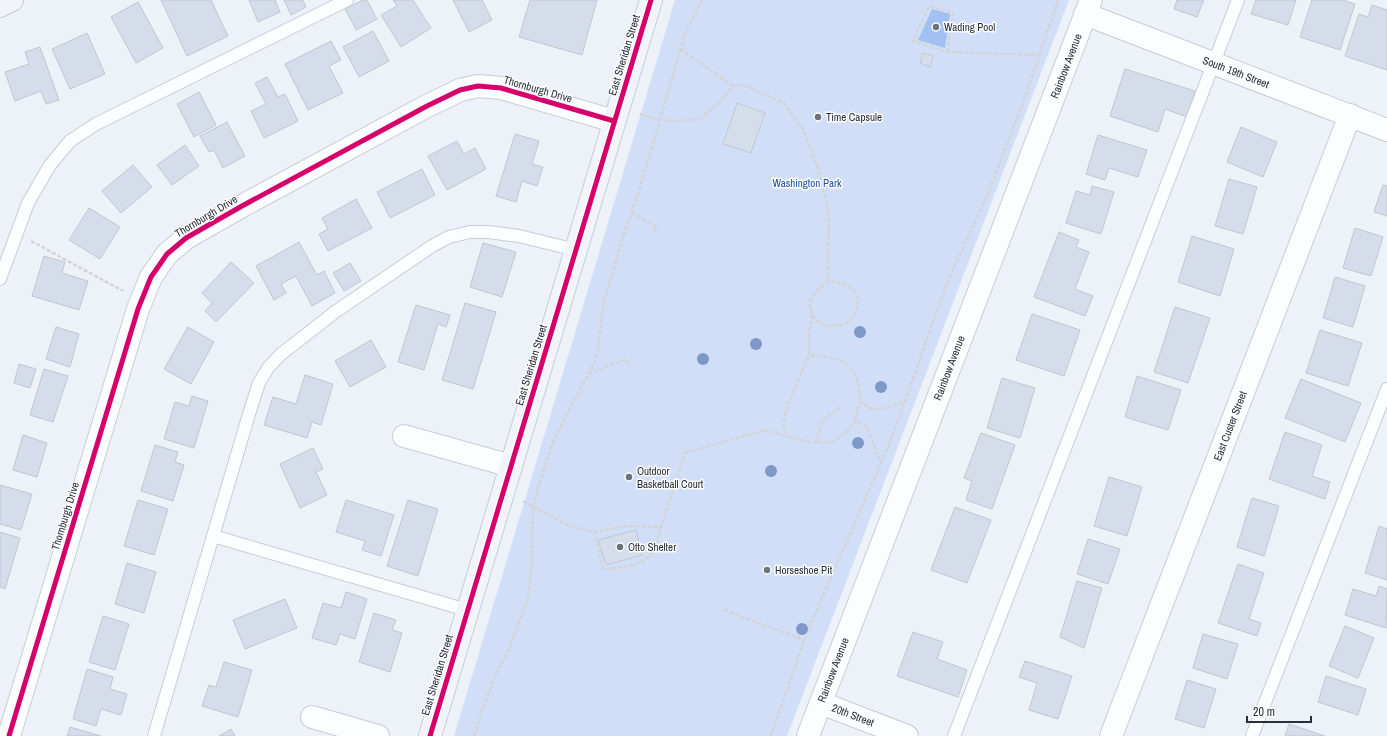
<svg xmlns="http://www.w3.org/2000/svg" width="1387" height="736" font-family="'Archivo Narrow',sans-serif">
	<rect width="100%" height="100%" fill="#edf1f8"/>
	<path fill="#d0dff7" d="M675 0H1069L787 736H454Z"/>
	<path fill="#a3c0f2" d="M932 9 950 14 945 48 918 40Z"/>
	<g fill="#d5ddeb" stroke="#c2c7cf">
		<path d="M161 0H211L228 36 187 56Z"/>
		<path d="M249 0H275L280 12 258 22Z"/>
		<path d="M284 0H303L306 7 291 15Z"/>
		<path d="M363 0H367L377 19 356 30 345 9Z"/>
		<path d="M393 0H413L431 28 401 47 381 15 397 6Z"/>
		<path d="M453 0H482L492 20 469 32Z"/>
		<path d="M530 0H597L582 55 519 37Z"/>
		<path d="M1177 0H1204L1197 17 1174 9Z"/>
		<path d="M1256 0H1296L1288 25 1251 14Z"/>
		<path d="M1312 0H1343L1355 4 1340 50 1300 37Z"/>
		<path d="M138 2 163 48 136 63 111 17Z"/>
		<path d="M1372 5 1387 10V70L1345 56 1359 14 1368 17Z"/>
		<path d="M373 31 389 61 359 77 343 47Z"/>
		<path d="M87 33 105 74 70 89 52 49Z"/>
		<path d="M331 41 341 60 329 66 343 93 308 110 285 64Z"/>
		<path d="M40 47 59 100 46 104 41 91 15 101 5 72 29 64 25 52Z"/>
		<path d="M923 53 933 56 930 67 920 63Z"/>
		<path d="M1125 69 1195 91 1187 117 1165 109 1158 132 1110 116Z"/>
		<path d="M267 77 278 97 285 94 298 121 264 138 251 111 266 104 255 83Z"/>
		<path d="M199 92 216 125 194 137 177 104Z"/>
		<path d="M737 103 765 113 751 153 723 144Z"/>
		<path d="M227 122 245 156 223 168 214 150 209 152 200 136Z"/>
		<path d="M1241 127 1277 142 1263 177 1227 162Z"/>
		<path d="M515 134 539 141 532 164 543 167 537 186 522 181 516 202 496 196Z"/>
		<path d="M1098 135 1147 150 1138 177 1109 168 1105 180 1086 174Z"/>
		<path d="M457 141 464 154 475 148 486 169 447 190 428 156Z"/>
		<path d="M185 145 199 166 172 185 157 165Z"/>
		<path d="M133 165 152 187 121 213 102 191Z"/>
		<path d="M422 169 435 195 390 218 377 192Z"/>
		<path d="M1229 179 1257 187 1243 234 1215 226Z"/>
		<path d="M1383 185 1387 186V216L1374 212Z"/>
		<path d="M1092 186 1114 192 1101 234 1066 223 1076 191 1090 195Z"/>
		<path d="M356 199 372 228 328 251 319 234 328 229 322 218Z"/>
		<path d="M89 208 120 227 100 259 69 240Z"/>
		<path d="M1355 228 1383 237 1371 276 1343 268Z"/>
		<path d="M1059 232 1079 240 1076 247 1089 252 1075 289 1093 296 1085 316 1034 297Z"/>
		<path d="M1192 236 1234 249 1220 296 1178 282Z"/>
		<path d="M299 242 317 275 324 271 335 293 312 306 296 276 281 284 286 293 274 300 256 266Z"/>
		<path d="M483 243 516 252 502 297 470 287Z"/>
		<path d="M44 256 65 262 62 273 88 281 79 310 32 296Z"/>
		<path d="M231 262 254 283 216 322 205 311 212 303 202 293Z"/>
		<path d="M350 263 361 281 344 291 333 273Z"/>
		<path d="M1335 277 1365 286 1353 327 1323 318Z"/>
		<path d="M465 303 496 312 473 389 442 380Z"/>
		<path d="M416 305 450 315 446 327 438 324 424 370 398 362Z"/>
		<path d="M1175 307 1210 318 1188 383 1154 372Z"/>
		<path d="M1032 314 1080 330 1064 376 1016 360Z"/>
		<path d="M56 327 79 334 70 367 46 359Z"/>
		<path d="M188 327 214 342 191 384 164 369Z"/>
		<path d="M1320 330 1362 343 1348 386 1306 373Z"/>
		<path d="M371 340 386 367 350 387 335 361Z"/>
		<path d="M19 364 36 369 30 388 14 383Z"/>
		<path d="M44 369 68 376 53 422 30 415Z"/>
		<path d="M305 375 333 384 321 425 312 422 307 438 264 425 273 397 296 404Z"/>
		<path d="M1137 376 1181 390 1168 430 1125 417Z"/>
		<path d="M1002 378 1035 388 1020 438 987 428Z"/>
		<path d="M1301 379 1361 403 1345 442 1285 418Z"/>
		<path d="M192 396 208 401 194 448 164 439 175 402 189 406Z"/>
		<path d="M1285 432 1322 445 1312 476 1330 482 1325 499 1269 479Z"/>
		<path d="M981 433 1015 445 992 509 966 500 972 481 964 478Z"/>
		<path d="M23 435 47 443 37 477 13 470Z"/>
		<path d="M155 445 178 452 175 462 184 465 173 501 141 491Z"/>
		<path d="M313 448 323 469 316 472 327 495 300 508 280 464Z"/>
		<path d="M1109 477 1142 487 1127 536 1094 526Z"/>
		<path d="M0 485 32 494 21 530 0 524Z"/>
		<path d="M1252 498 1279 506 1264 556 1237 547Z"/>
		<path d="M138 500 168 509 154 555 124 546Z"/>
		<path d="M346 500 394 515 381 556 362 550 365 541 336 532Z"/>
		<path d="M408 500 438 509 418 576 387 566Z"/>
		<path d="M955 507 991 520 967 583 931 570Z"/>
		<path d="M1379 526 1387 529V580L1365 573Z"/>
		<path d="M636 530 642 555 606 565 598 540Z"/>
		<path d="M0 532 20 538 5 589 0 587Z"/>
		<path d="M1088 539 1120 549 1108 584 1077 574Z"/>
		<path d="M127 563 156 572 144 613 115 604Z"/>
		<path d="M1238 564 1264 573 1249 619 1261 623 1257 636 1218 623Z"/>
		<path d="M1077 581 1102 588 1084 648 1060 637Z"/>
		<path d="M1379 586 1387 589 1386 628 1345 615 1353 589 1376 596Z"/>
		<path d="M346 592 367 599 355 639 340 634 336 645 312 638 323 603 341 608Z"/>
		<path d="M285 599 297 628 245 649 233 620Z"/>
		<path d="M374 613 396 620 392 630 402 633 390 672 359 662Z"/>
		<path d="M103 616 129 624 115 670 89 662Z"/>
		<path d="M1345 626 1374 638 1358 678 1329 666Z"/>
		<path d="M913 632 943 642 937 659 967 670 958 697 897 676Z"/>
		<path d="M1203 634 1238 644 1227 679 1193 668Z"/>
		<path d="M1025 661 1072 676 1058 719 1029 710 1037 683 1019 677Z"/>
		<path d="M224 662 252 670 238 717 202 706 209 685 216 687Z"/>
		<path d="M87 669 113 677 110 689 127 694 121 715 101 709 96 726 73 719Z"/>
		<path d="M1326 676 1366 689 1358 715 1318 702Z"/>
		<path d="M1187 680 1216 689 1204 728 1175 719Z"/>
		<path d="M1289 724 1325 736H1285Z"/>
		<path d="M70 727 101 736H67Z"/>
		<path d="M231 729 235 736H219Z"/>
	</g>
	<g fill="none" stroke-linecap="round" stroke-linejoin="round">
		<g stroke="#c8cdd5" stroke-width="14">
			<g id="lane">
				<path d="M0 279 28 203 50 165 70 141 96 124 347 0"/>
				<path d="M213 536 467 610"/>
				<path d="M154 736 249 414 259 383 268 368 280 355 335 312 432 246 449 237 470 232H488L519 236 576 250"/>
				<path d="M954 736 1238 0"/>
				<path d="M1252 736 1387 389"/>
			</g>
		</g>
		<g stroke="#c8cdd5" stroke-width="24">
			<g id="street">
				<path d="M1085 14 1387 130"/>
				<path d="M404 436 511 466"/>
				<path d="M821 703 907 736"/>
				<path d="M312 717 378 736"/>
				<path d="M9 736 138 309 151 277 167 254 186 238 242 206 427 106 460 90 478 86 501 88 614 121"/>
				<path d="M808 736 1091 0"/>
				<path d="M1111 736 1350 115"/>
			</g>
		</g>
		<g stroke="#c8cdd5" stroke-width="24">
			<g id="secondary">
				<path d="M0 6 12 0"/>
				<path d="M430 736 651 0"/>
			</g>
		</g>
		<g stroke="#d3d4d7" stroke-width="2.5" stroke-dasharray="4 2" stroke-linecap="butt">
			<path d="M947 52 953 13 929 6 913 41 947 52 1039 55"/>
			<path d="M733 86 743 85 784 103 803 129 819 171 829 214 828 281C838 282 852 285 857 296 859 301 858 305 856 310 855 314 852 319 850 321 845 325 829 327 823 325 814 320 807 309 811 299 815 292 822 286 828 281"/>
			<path d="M640 114 660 120 676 121 700 119 718 104 733 86 681 49"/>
			<path d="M632 212 656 227 654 234"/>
			<path d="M31 241 123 291"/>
			<path d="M812 315 809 333V355C844 357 860 365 860 402L872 409H882L905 402"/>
			<path d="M588 374 626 359 629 366"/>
			<path d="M855 421 860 402"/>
			<path d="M789 437C808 441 825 448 842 436 847 433 851 426 855 421L866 426 881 463"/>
			<path d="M816 443 823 420 843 405"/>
			<path d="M523 501 565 524 592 532 628 526 661 527 685 453 765 430 789 437C788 435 785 432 784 429 780 416 804 369 809 355"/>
			<path d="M594 531 603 569C619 568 642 567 653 552 657 545 658 535 661 527"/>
			<path d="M724 610 804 640"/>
			<path d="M474 736 484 705 496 674 510 647 528 598 532 561 533 507 540 481 553 442 595 361 598 350 602 314 605 298 622 240 639 191 686 31 702 0"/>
			<path d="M771 736 806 635 891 440 949 278 986 198 1023 103 1058 0"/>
		</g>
		<use href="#lane" stroke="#fcfdfe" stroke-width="12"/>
		<use href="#street" stroke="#fcfdfe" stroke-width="22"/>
		<use href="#secondary" stroke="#f1f4f8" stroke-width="22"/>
		<g stroke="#fdfdfd" stroke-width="8">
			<g id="cycleway">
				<path d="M9 736 138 309 151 277 167 254 186 238 242 206 427 106 460 90 478 86 501 88 614 121"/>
				<path d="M430 736 651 0"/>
			</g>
		</g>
		<use href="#cycleway" stroke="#d6006c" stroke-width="5"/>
	</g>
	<g fill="#7e98c8">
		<circle cx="860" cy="332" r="6"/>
		<circle cx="756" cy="344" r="6"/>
		<circle cx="703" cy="359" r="6"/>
		<circle cx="881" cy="387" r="6"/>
		<circle cx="858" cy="443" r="6"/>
		<circle cx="771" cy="471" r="6"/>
		<circle cx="802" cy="629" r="6"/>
	</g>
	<g fill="#6d737d" stroke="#fdfdfd" stroke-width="1.5">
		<circle cx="936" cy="27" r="4"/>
		<circle cx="818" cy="117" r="4"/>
		<circle cx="629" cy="477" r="4"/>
		<circle cx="620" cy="547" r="4"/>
		<circle cx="767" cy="570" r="4"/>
	</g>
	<g text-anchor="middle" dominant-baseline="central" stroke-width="3" stroke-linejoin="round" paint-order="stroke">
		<g font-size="11" fill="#282f3b" stroke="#fdfdfd" text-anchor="start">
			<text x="944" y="27">Wading Pool</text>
			<text x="826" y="117">Time Capsule</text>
			<text x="637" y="471">Outdoor<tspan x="637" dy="13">Basketball Court</tspan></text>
			<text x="628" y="547">Otto Shelter</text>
			<text x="775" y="570">Horseshoe Pit</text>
		</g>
		<g font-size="11" fill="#282f3b" stroke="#fdfdfd">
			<text transform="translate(624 55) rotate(-73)">East Sheridan Street</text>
			<text transform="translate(1066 66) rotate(-69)">Rainbow Avenue</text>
			<text transform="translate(1236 72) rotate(21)">South 19th Street</text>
			<text transform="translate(538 89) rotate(16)">Thornburgh Drive</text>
			<text transform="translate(206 216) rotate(-31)">Thornburgh Drive</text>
			<text transform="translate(531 365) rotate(-73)">East Sheridan Street</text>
			<text transform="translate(949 368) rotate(-69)">Rainbow Avenue</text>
			<text transform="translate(1230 426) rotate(-69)">East Custer Street</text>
			<text transform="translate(65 516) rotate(-73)">Thornburgh Drive</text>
			<text transform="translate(833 670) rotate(-69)">Rainbow Avenue</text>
			<text transform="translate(437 675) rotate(-73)">East Sheridan Street</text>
			<text transform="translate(853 715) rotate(21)">20th Street</text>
		</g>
		<g font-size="11" fill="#2350a0" stroke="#fdfdfd">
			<text x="807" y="183">Washington Park</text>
		</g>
	</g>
	<path d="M1247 716v6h64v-6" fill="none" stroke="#282f3b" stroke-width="2"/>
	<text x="1253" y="716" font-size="12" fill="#282f3b" stroke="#fdfdfd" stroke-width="3" paint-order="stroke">20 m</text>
</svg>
